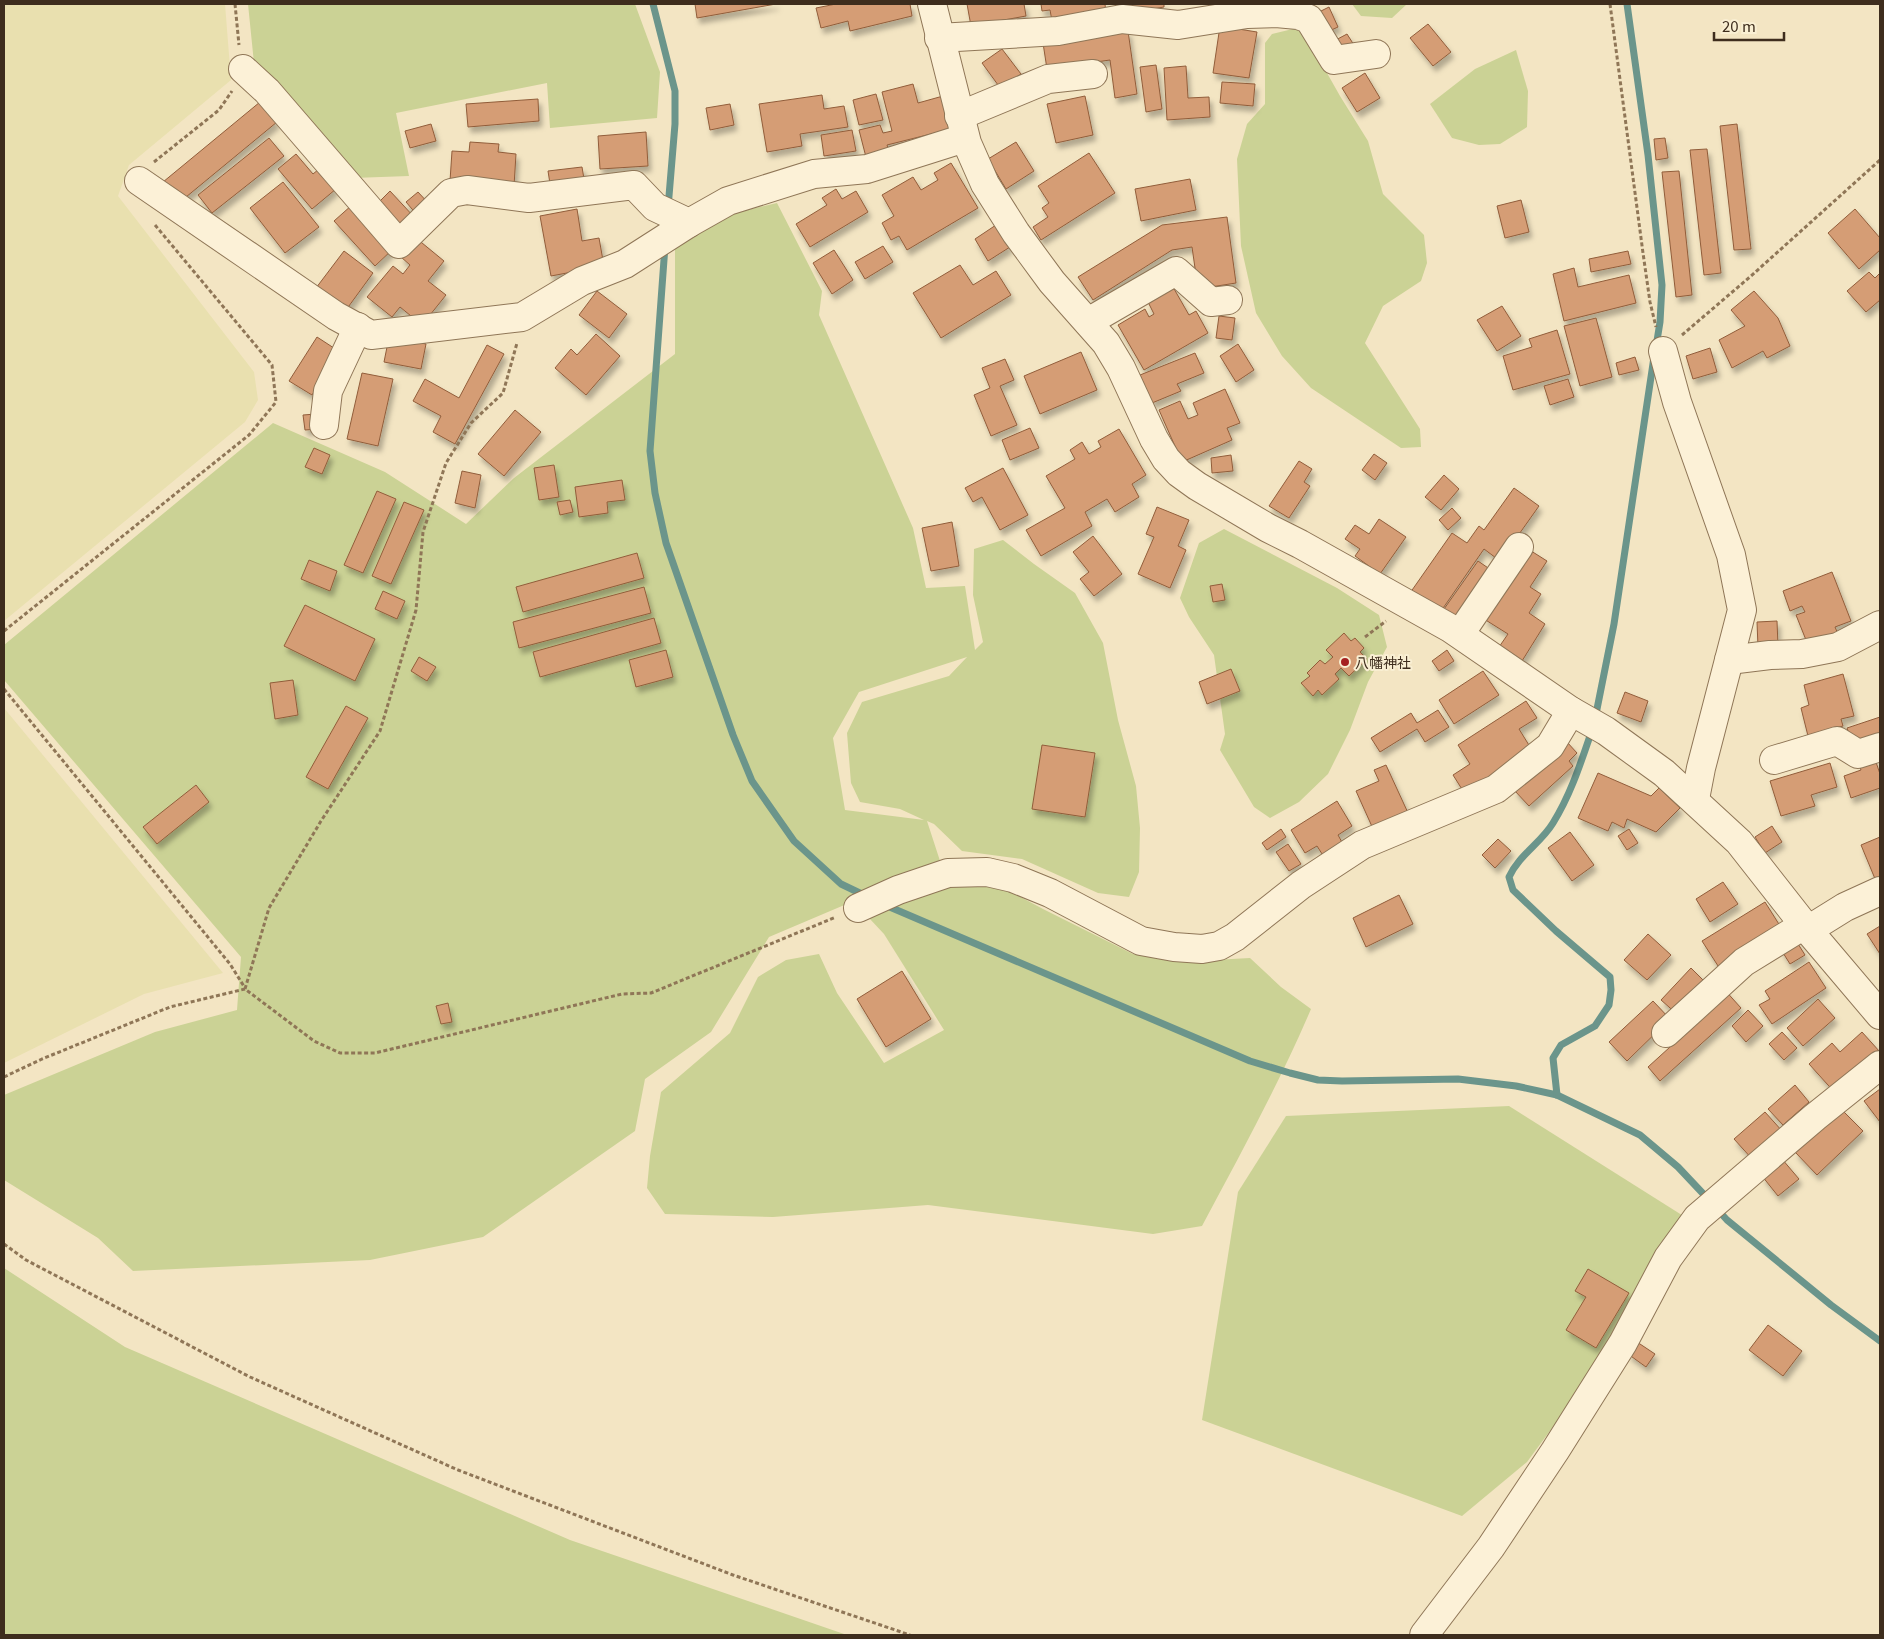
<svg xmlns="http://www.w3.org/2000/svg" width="1884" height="1639" font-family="Georgia,'Noto Sans JP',serif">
	<defs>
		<filter id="shadow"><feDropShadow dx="3" dy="5.5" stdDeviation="2.5" flood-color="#0004"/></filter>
	</defs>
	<rect width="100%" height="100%" fill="#f3e5c3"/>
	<g fill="#e9e0af">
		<path d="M4 4H225L231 80 129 165 118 196 254 372 258 400 245 422 4 621Z"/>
		<path d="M4 708 223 973 144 994 4 1063Z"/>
	</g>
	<g fill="#cbd295" fill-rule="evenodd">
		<path d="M248 4H635L660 72 657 118 550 128 547 83 396 113 409 176 353 178 255 73Z"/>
		<path d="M1352 4H1407L1392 18 1361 16Z"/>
		<path d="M1301 27 1340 96 1368 141 1383 194 1424 235 1427 263 1421 281 1383 306 1365 343 1420 429 1421 447 1401 448 1311 388 1282 356 1256 313 1241 246 1237 159 1247 124 1265 104V43L1272 34Z"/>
		<path d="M1516 50 1528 91 1527 127 1500 144 1479 145 1452 138 1430 104 1475 69Z"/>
		<path d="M777 203 822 291 819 315 913 528 926 588 965 586 975 650 983 642 973 595 974 549 1003 540 1034 564 1075 593 1103 643 1118 720 1136 786 1140 828 1139 872 1129 897 1098 893 1022 859 962 851 934 824 927 821 941 864 769 937 711 1032 645 1079 635 1131 483 1237 370 1260 133 1271 98 1238 4 1180V1095L155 1032 237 1010 241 957 4 680V645L273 423 385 472 466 524 514 478 675 354V244L735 213ZM967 657 949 676 862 702 847 733 851 783 860 802 900 809 924 820 845 810 833 738 859 692Z"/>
		<path d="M1224 529 1337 588 1379 615 1387 647 1368 682 1350 730 1328 774 1299 802 1270 818 1254 807 1220 750 1225 734 1214 655 1189 617 1180 598 1199 543Z"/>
		<path d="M951 882H993L1043 909 1133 954 1195 961 1250 958 1281 987 1311 1009C1279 1084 1240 1155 1202 1226L1153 1234 928 1205 773 1217 665 1214 647 1188 650 1156 661 1092 730 1033 758 977 786 960 819 954 837 993 884 1063 944 1030 884 934 869 918 905 899Z"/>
		<path d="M1509 1106 1685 1217 1603 1359 1527 1462 1462 1516 1202 1420 1238 1192 1286 1116Z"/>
		<path d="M4 1268 125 1347 570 1540 847 1635H4Z"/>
	</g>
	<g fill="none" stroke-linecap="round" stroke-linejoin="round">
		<g stroke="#6b958b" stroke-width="7">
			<path d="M653 4 675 91V124L668 208"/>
			<path d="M1627 4 1648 155 1662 285 1660 322 1656 347"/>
			<path d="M665 246 650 451 655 493 666 543 733 735 752 781 794 841 841 884 866 896"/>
			<path d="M1595 719 1614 624 1654 357"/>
			<path d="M885 905 1250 1061 1290 1073 1318 1080 1342 1081 1458 1079 1516 1086 1557 1095 1640 1135 1678 1167 1710 1201"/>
			<path d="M1557 1095 1553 1058 1561 1045 1595 1026 1609 1005 1611 990 1610 977 1556 931 1513 890 1509 877C1519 855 1541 843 1553 823 1571 794 1581 762 1592 730"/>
			<path d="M1717 1209 1727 1220 1831 1305 1880 1341"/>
		</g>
	</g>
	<g fill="#d59d75" stroke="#915d3a" filter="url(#shadow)">
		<path d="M695 4H776L697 18Z"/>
		<path d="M836 4H910L912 16 850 31 848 21 821 28 816 8Z"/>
		<path d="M967 4H1024L1026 16 971 26Z"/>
		<path d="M1041 4H1105L1106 14 1052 21 1050 10 1042 11Z"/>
		<path d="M1128 4H1164V7L1129 13Z"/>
		<path d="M1329 7 1338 27 1327 32 1319 12Z"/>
		<path d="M1428 24 1451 52 1433 66 1410 38Z"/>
		<path d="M1220 26 1257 32 1249 78 1213 73Z"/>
		<path d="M1128 31 1137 94 1115 98 1110 60 1047 69 1043 43Z"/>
		<path d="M1347 34 1354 45 1339 54 1332 42Z"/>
		<path d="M1002 49 1021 74 1001 89 982 63Z"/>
		<path d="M1156 65 1162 109 1146 112 1140 67Z"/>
		<path d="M1186 66 1188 98 1209 97 1210 117 1167 120 1164 68Z"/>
		<path d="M1365 73 1380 98 1357 112 1342 88Z"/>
		<path d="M1222 82 1255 84 1253 106 1220 103Z"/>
		<path d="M913 84 918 103 943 96 951 129 887 145 890 155 867 161 859 130 880 125 883 133 892 131 882 92Z"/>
		<path d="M876 94 883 120 859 125 853 100Z"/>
		<path d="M822 95 824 109 844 106 848 127 800 134 802 146 767 152 759 104Z"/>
		<path d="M1085 96 1093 135 1056 143 1047 104Z"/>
		<path d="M538 99 539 121 468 127 466 104Z"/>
		<path d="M260 102 277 122 180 202 163 182Z"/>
		<path d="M730 104 734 125 710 130 706 108Z"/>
		<path d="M431 124 436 141 410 148 405 131Z"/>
		<path d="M1737 124 1751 249 1734 250 1720 126Z"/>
		<path d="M852 130 856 151 824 156 821 135Z"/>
		<path d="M646 132 648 166 600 169 598 136Z"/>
		<path d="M269 138 284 156 212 213 198 195Z"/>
		<path d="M1665 138 1668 158 1656 160 1654 139Z"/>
		<path d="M470 142 499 144 498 152 516 154 514 186 450 181 452 151 469 152Z"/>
		<path d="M1016 142 1034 171 1006 189 988 159Z"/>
		<path d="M1707 149 1721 273 1704 275 1690 150Z"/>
		<path d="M1089 153 1115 193 1041 240 1033 227 1048 217 1042 208 1049 203 1038 186Z"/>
		<path d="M296 154 313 174 319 169 336 189 312 209 278 169Z"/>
		<path d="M951 163 978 208 907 250 899 236 891 240 882 223 894 216 882 195 913 177 921 190 938 180 934 173Z"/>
		<path d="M582 167 585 185 551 190 548 171Z"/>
		<path d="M1679 171 1692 295 1676 297 1662 172Z"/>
		<path d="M1190 179 1196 210 1141 221 1135 189Z"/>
		<path d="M283 182 319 227 285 253 250 208Z"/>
		<path d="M836 189 842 199 856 191 868 212 810 247 796 224 827 205 822 198Z"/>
		<path d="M390 191 415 218 402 230 377 204Z"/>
		<path d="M418 192 430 205 418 216 406 202Z"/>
		<path d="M1521 200 1529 232 1505 238 1497 206Z"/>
		<path d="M352 205 393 249 375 266 334 221Z"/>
		<path d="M577 209 582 241 599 238 604 266 551 276 540 216Z"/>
		<path d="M1855 209 1880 238V250L1859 269 1828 233Z"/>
		<path d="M1227 217 1236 283 1198 289 1192 247 1172 250 1093 300 1078 277 1162 225Z"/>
		<path d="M996 225 1010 247 988 261 975 239Z"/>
		<path d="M416 238 444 261 428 281 446 295 422 325 400 307 392 317 367 297 393 266 403 274 410 265 401 257Z"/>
		<path d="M883 246 893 262 865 279 855 262Z"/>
		<path d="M834 250 853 280 832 294 813 263Z"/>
		<path d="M344 251 373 273 346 310 316 288Z"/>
		<path d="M1628 251 1631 264 1591 272 1589 259Z"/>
		<path d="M960 265 973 285 996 271 1011 295 941 338 913 293Z"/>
		<path d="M1574 268 1578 287 1629 275 1636 303 1564 321 1553 274Z"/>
		<path d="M1869 272 1875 278 1880 273V300L1866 312 1847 291Z"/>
		<path d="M1173 287 1189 315 1196 311 1208 333 1144 370 1118 325 1145 309 1149 317 1154 314 1148 302Z"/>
		<path d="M597 291 627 314 609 338 579 315Z"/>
		<path d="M1754 291 1778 318 1790 346 1767 358 1763 351 1732 368 1719 340 1745 326 1731 310Z"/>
		<path d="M1502 306 1521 336 1497 351 1477 320Z"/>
		<path d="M1219 316 1235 318 1232 340 1216 338Z"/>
		<path d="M1596 318 1612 377 1580 386 1564 326Z"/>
		<path d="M1557 330 1570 374 1513 390 1503 356 1532 347 1529 339Z"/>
		<path d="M596 334 620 356 586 395 555 368 571 349 577 355Z"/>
		<path d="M317 337 340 352 312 395 289 381Z"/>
		<path d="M389 337 426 344 421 369 384 362Z"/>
		<path d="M1238 344 1254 370 1236 382 1220 356Z"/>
		<path d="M487 345 504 354 455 444 433 432 441 416 413 401 425 379 459 398Z"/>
		<path d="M1710 348 1717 372 1693 379 1686 356Z"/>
		<path d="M1081 352 1097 390 1040 414 1024 376Z"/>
		<path d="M1195 353 1204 373 1177 384 1181 391 1152 403 1140 375Z"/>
		<path d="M1635 357 1639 370 1619 375 1616 363Z"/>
		<path d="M1005 359 1014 380 1000 386 1017 425 991 436 974 395 990 388 982 368Z"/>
		<path d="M362 373 393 379 378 446 347 439Z"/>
		<path d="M1568 379 1574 397 1550 405 1544 386Z"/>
		<path d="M1225 389 1240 423 1227 428 1232 440 1182 462 1159 410 1180 401 1188 419 1198 415 1193 403Z"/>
		<path d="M515 410 541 432 504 476 478 454Z"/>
		<path d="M316 414 318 429 305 430 303 415Z"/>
		<path d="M1030 428 1039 448 1010 460 1002 440Z"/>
		<path d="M1119 429 1146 475 1132 484 1139 497 1115 512 1107 499 1085 512 1092 526 1041 556 1026 530 1065 508 1046 476 1075 459 1070 450 1082 442 1089 454 1101 447 1098 441Z"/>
		<path d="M314 448 330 455 322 474 305 467Z"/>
		<path d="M1374 454 1387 463 1375 480 1362 470Z"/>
		<path d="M1231 455 1233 471 1212 473 1211 458Z"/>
		<path d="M1299 461 1312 469 1304 482 1310 486 1289 518 1269 506Z"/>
		<path d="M554 465 559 497 539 500 534 468Z"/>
		<path d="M1003 468 1028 515 1000 530 982 497 973 502 965 488Z"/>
		<path d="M462 471 481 475 475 508 455 503Z"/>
		<path d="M1444 475 1459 489 1441 510 1425 497Z"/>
		<path d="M622 480 625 500 607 502 608 513 579 517 575 487Z"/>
		<path d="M1514 488 1539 506 1500 561 1484 549 1439 614 1410 593 1452 533 1467 543 1479 526 1484 530Z"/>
		<path d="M377 491 396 499 363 573 344 565Z"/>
		<path d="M570 500 573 512 560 515 557 502Z"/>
		<path d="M404 502 424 510 391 584 372 576Z"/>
		<path d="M1157 507 1189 520 1178 546 1186 550 1170 588 1138 574 1154 537 1146 534Z"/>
		<path d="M1452 508 1461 518 1448 530 1439 520Z"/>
		<path d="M1379 519 1406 537 1380 574 1355 556 1360 549 1345 539 1355 525 1369 534Z"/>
		<path d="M952 522 959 566 931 571 922 528Z"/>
		<path d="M1093 536 1122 574 1094 596 1080 579 1089 572 1073 552Z"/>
		<path d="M1528 549 1547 561 1530 587 1541 594 1529 613 1545 624 1522 661 1499 647 1508 634 1484 619Z"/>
		<path d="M637 553 644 578 523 612 516 587Z"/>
		<path d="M309 560 337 571 330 591 301 579Z"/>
		<path d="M1478 561 1494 572 1460 620 1444 609Z"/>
		<path d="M1832 572 1851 621 1835 627 1838 634 1808 645 1796 615 1805 612 1802 606 1790 611 1783 591Z"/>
		<path d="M1222 584 1225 600 1213 602 1210 586Z"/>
		<path d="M644 587 651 613 519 648 513 622Z"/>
		<path d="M383 591 405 601 397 619 375 609Z"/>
		<path d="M305 605 375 639 355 681 284 646Z"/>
		<path d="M654 618 661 643 540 677 533 652Z"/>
		<path d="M1777 621 1778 646 1758 647 1757 622Z"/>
		<path d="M1344 633 1351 641 1355 638 1364 648 1360 652 1367 659 1349 676 1341 668 1335 674 1339 679 1322 695 1318 690 1313 696 1301 683 1310 676 1307 673 1320 660 1325 664 1333 657 1326 650Z"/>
		<path d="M666 650 673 677 636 687 629 660Z"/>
		<path d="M1447 650 1454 661 1439 671 1432 661Z"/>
		<path d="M419 657 436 667 427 681 411 671Z"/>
		<path d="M1231 669 1240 691 1207 704 1199 682Z"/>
		<path d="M1483 671 1499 695 1454 724 1439 700Z"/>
		<path d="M1843 674 1854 716 1841 719 1843 726 1808 736 1801 708 1809 705 1804 685Z"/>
		<path d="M293 680 298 715 275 719 270 683Z"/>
		<path d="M1625 692 1648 701 1641 722 1617 713Z"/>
		<path d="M1526 701 1537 718 1519 729 1532 750 1465 794 1453 775 1470 764 1458 745Z"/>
		<path d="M346 706 368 718 328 789 306 777Z"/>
		<path d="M1438 710 1449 727 1425 742 1417 729 1380 752 1371 738 1411 713 1417 723Z"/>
		<path d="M1880 717V741L1853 745 1847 728Z"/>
		<path d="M1567 742 1577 753 1569 761 1573 766 1529 806 1514 790Z"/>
		<path d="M1042 745 1095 753 1085 817 1032 809Z"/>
		<path d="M1875 759 1880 774V788L1851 798 1844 776 1861 770 1859 765Z"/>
		<path d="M1830 763 1837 787 1811 795 1815 806 1781 816 1770 781Z"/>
		<path d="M1386 765 1409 815 1374 831 1356 791 1379 781 1374 770Z"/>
		<path d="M1598 773 1651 796 1659 788 1680 808 1656 832 1627 819 1624 828 1612 822 1608 831 1578 818Z"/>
		<path d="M196 785 209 802 157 844 143 827Z"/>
		<path d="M1337 801 1352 826 1338 835 1343 844 1324 857 1317 846 1305 853 1291 830Z"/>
		<path d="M1772 826 1782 842 1765 853 1755 837Z"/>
		<path d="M1281 829 1286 837 1267 850 1262 843Z"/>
		<path d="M1629 829 1638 843 1627 850 1618 836Z"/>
		<path d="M1570 832 1594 865 1572 881 1548 848Z"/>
		<path d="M1880 837V885L1878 886 1861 845Z"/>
		<path d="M1498 839 1511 851 1495 868 1482 855Z"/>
		<path d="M1288 844 1301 864 1289 871 1276 852Z"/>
		<path d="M1723 882 1738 904 1710 922 1696 899Z"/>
		<path d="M1399 895 1413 924 1366 947 1353 918Z"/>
		<path d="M1765 902 1782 929 1720 969 1702 941Z"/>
		<path d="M1880 926V954L1867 934Z"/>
		<path d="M1648 934 1671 955 1647 980 1624 960Z"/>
		<path d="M1795 939 1805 955 1790 964 1780 948Z"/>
		<path d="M1809 962 1826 988 1772 1024 1759 1005 1770 999 1765 991Z"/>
		<path d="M1691 968 1707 984 1678 1015 1661 1000Z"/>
		<path d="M902 971 931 1019 886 1047 857 999Z"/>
		<path d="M1723 988 1741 1008 1660 1081 1648 1067 1714 1007Z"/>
		<path d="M1818 999 1835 1018 1803 1046 1787 1028Z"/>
		<path d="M1653 1001 1670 1019 1627 1061 1609 1042Z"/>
		<path d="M448 1003 452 1022 441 1024 436 1006Z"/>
		<path d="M1748 1010 1763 1026 1746 1042 1732 1026Z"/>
		<path d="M1782 1032 1797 1048 1784 1060 1769 1044Z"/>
		<path d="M1862 1032 1880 1052 1837 1095 1809 1064 1832 1043 1840 1052Z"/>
		<path d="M1795 1085 1809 1102 1783 1125 1768 1109Z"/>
		<path d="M1880 1089V1122L1864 1101Z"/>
		<path d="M1840 1108 1863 1131 1817 1175 1795 1152Z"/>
		<path d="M1765 1112 1783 1132 1753 1160 1734 1139Z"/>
		<path d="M1782 1159 1799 1179 1778 1196 1762 1176Z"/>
		<path d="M1588 1269 1629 1293 1596 1348 1566 1330 1586 1297 1575 1291Z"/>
		<path d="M1768 1325 1802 1351 1783 1376 1749 1350Z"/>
		<path d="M1637 1342 1655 1354 1646 1367 1628 1354Z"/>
	</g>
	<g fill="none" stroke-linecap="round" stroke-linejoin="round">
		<g stroke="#8f7657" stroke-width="30">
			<g id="minor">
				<path d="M932 4 967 143 985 184 1016 233 1052 282 1106 343 1121 368 1154 439 1166 459 1179 473 1197 486 1268 528 1300 544 1450 628 1571 711 1606 731 1664 773 1739 842 1808 930 1880 1015"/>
				<path d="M939 38 1058 31 1122 19 1178 25 1247 14 1276 13 1298 15 1309 19 1334 60 1376 54"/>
				<path d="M243 69 267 91 399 244 451 193 467 190 529 198 634 185 655 207 689 223"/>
				<path d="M959 116 1048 79 1093 74"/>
				<path d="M139 181 336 316 371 335 522 317 582 281 625 264 689 223 728 201 814 174 867 169 965 138"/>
				<path d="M1088 322 1176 271 1211 302 1228 300"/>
				<path d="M1663 351 1677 402 1731 555 1742 610 1701 768 1695 799"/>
				<path d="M324 425 328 391 358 327"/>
				<path d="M1460 634 1519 547"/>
				<path d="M1729 660 1770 655 1802 654 1838 647 1880 625"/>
				<path d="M1774 760 1837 741 1858 754 1880 747"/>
				<path d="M858 908 898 890 948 873 987 872 1013 878 1050 893 1141 941 1174 947 1202 949 1219 946 1235 937 1301 885 1362 845 1496 789 1550 746 1571 711"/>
				<path d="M1808 930 1845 907 1880 891"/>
				<path d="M1666 1033 1744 962 1804 925"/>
				<path d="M1424 1635 1491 1547 1555 1451 1623 1343 1668 1258 1697 1218 1815 1117 1880 1065"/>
			</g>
		</g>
		<g stroke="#8f7657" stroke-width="3" stroke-dasharray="4 2.5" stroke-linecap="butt">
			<path d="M235 4 239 45"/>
			<path d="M1610 4 1643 253 1650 302 1656 327"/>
			<path d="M154 162 219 110 232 91"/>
			<path d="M1682 335 1751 276 1880 160"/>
			<path d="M4 631 249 435 276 402 272 365 155 225"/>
			<path d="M1365 637 1386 621"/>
			<path d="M4 689 230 964 245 988"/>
			<path d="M245 989 269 908 321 821 380 731 416 610 423 532 446 463 471 423 503 393 517 343"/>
			<path d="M4 1077 42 1059 170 1007 245 989 314 1041 340 1053H375L622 994 651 993 836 917"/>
			<path d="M4 1244 26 1260 250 1377 458 1470 733 1575 910 1635"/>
		</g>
		<use href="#minor" stroke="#fcf1d7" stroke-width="28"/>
	</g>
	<circle fill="#a52020" stroke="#f9efd3" stroke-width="2" cx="1345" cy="662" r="5"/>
	<g text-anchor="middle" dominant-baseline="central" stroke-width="4" stroke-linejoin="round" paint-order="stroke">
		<g font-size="14" fill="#3e2d1d" stroke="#f9efd3" text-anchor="start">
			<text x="1355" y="662">八幡神社</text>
		</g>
	</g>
	<rect width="1884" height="1639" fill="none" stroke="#3e2d1d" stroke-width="10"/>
	<path d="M1714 32v8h70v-8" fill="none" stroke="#3e2d1d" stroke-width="2.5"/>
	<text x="1722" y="32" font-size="15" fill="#3e2d1d" stroke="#f9efd3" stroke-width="4" paint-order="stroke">20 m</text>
</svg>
